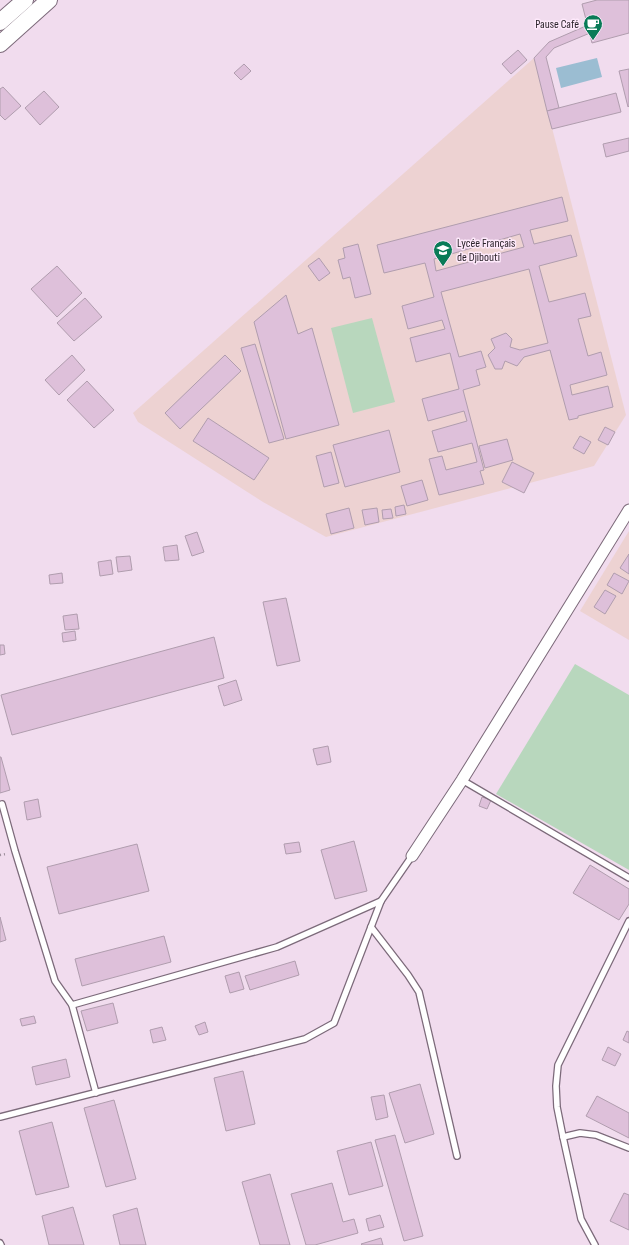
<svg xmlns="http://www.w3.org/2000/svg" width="629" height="1245" font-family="'Sofia Sans Condensed',sans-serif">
	<rect width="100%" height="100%" fill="#f1dcee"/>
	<g fill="#edd2d2">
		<path d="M534 58 626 415 594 466 326 537 263 502 138 422 133 413Z"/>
		<path d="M629 531V640L580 611Z"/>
	</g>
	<g fill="#b8d7bd">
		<path d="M372 318 395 402 353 413 331 328Z"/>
		<path d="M575 664 629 695V870L496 794Z"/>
	</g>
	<path fill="#9bbdd2" d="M597 58 602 77 561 88 556 68Z"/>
	<g fill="#dec0da" stroke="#b09dae" fill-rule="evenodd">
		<path d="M597 0H629V33L592 43 582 4Z"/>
		<path d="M588 25 590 33 554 48 546 57 559 108 547 111 534 58 549 42Z"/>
		<path d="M518 50 527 60 511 74 502 64Z"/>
		<path d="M244 64 251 71 241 80 234 73Z"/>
		<path d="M629 69V106L628 107 619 71Z"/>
		<path d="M3 87 21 106 5 120 0 115V89Z"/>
		<path d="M44 91 59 107 40 125 25 108Z"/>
		<path d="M616 93 621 112 552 129 547 111Z"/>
		<path d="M629 138V151L606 157 603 144Z"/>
		<path d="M562 197 568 221 530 230 534 244 571 235 577 256 539 266 549 302 585 293 591 316 578 319 588 356 601 352 607 375 570 385 572 395 608 386 613 407 578 416V418L569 420 550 350 524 357 517 366 505 361 502 369H495L488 355 495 348 491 339 506 333 512 339 510 347 520 350 548 343 529 269 441 292 459 357 481 351 486 367 476 370 480 385 463 390 484 470 480 471 484 484 439 495 429 459 442 456 446 470 477 462 472 443 438 452 432 431 467 421 464 411 428 421 422 399 459 389 450 353 416 362 410 338 445 329 442 320 408 329 402 306 434 297 425 263 384 273 377 245ZM520 234 524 247 436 271 434 259Z"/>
		<path d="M358 244 371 294 355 298 350 277 343 279 338 260 345 258 343 248Z"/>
		<path d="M319 258 330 273 319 281 308 266Z"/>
		<path d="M57 266 82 293 57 317 31 289Z"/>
		<path d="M286 295 298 334 312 328 339 425 286 439 254 322Z"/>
		<path d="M85 298 102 317 74 341 57 323Z"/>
		<path d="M255 344 284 439 269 443 241 348Z"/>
		<path d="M72 355 85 370 59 395 45 380Z"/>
		<path d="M225 355 241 371 180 429 165 413Z"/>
		<path d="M87 381 114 410 94 428 67 400Z"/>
		<path d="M208 418 269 458 254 480 193 441Z"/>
		<path d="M605 427 615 432 608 445 598 440Z"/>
		<path d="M389 430 400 472 345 487 333 445Z"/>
		<path d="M580 436 591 442 584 454 573 448Z"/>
		<path d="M507 439 513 460 485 468 479 446Z"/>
		<path d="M331 452 339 483 324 487 316 456Z"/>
		<path d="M512 462 534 473 524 493 502 482Z"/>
		<path d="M422 480 428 500 407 506 401 486Z"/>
		<path d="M404 505 406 514 396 516 395 507Z"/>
		<path d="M349 508 354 528 331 534 326 514Z"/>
		<path d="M377 508 379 522 365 525 362 510Z"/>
		<path d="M391 509 393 518 383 519 382 510Z"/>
		<path d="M197 532 204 552 192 556 185 536Z"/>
		<path d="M177 545 179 560 165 561 163 547Z"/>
		<path d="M629 554V574L620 568Z"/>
		<path d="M130 556 132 570 118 572 116 557Z"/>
		<path d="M111 560 113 574 100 576 98 562Z"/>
		<path d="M62 573 63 583 50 584 49 575Z"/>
		<path d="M614 573 629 581 622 594 607 585Z"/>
		<path d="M605 590 616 596 605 614 594 607Z"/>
		<path d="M286 598 300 661 277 666 263 602Z"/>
		<path d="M77 614 79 629 65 630 63 616Z"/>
		<path d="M75 631 76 640 63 642 62 633Z"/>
		<path d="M214 637 224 678 12 735 1 695Z"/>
		<path d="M0 645H4L5 654 0 655Z"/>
		<path d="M236 680 242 700 224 706 218 686Z"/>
		<path d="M328 746 331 762 317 765 313 749Z"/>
		<path d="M0 757H1L10 790 0 793Z"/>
		<path d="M482 797 491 800 487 809 479 806Z"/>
		<path d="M38 799 41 817 27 820 24 802Z"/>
		<path d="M354 841 367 891 335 899 321 850Z"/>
		<path d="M299 842 301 852 286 854 284 844Z"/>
		<path d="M137 844 149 891 59 914 47 867Z"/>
		<path d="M590 865 629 889V904L619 920 573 893Z"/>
		<path d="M0 917 6 940 0 942Z"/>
		<path d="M164 936 171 962 82 986 75 959Z"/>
		<path d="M295 961 299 975 250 990 245 976Z"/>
		<path d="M239 972 244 989 230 993 225 976Z"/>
		<path d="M113 1003 118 1023 87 1031 81 1011Z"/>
		<path d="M34 1016 36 1023 22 1026 20 1019Z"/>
		<path d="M205 1022 208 1032 199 1035 195 1026Z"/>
		<path d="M162 1027 166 1040 153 1043 150 1030Z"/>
		<path d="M627 1031 629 1032V1043L623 1040Z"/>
		<path d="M608 1047 621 1054 615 1066 602 1060Z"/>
		<path d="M66 1059 70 1077 36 1085 32 1067Z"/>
		<path d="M243 1071 255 1124 226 1131 214 1078Z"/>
		<path d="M420 1084 434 1134 405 1143 389 1093Z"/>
		<path d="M384 1095 388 1117 376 1120 371 1097Z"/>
		<path d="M597 1096 629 1113V1138L586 1116Z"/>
		<path d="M114 1100 136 1179 106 1187 84 1108Z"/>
		<path d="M52 1122 69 1187 36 1195 19 1131Z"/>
		<path d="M395 1135 423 1236 404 1241 375 1140Z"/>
		<path d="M371 1142 383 1186 349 1195 337 1151Z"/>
		<path d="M270 1174 290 1245H260L242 1182Z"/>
		<path d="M332 1183 343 1222 354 1219 358 1233 315 1245H306L291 1194Z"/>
		<path d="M624 1193 629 1195V1230L610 1221Z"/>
		<path d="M73 1207 84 1245H49L42 1216Z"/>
		<path d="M137 1208 146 1245H120L113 1215Z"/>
		<path d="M380 1215 384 1227 369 1231 366 1219Z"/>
		<path d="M381 1238 383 1245H362L361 1244Z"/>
	</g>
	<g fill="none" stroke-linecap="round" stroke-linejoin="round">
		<g stroke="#7c6a7a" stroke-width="8">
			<g id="lane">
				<path d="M462 780 629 878"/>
				<path d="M2 804 15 851 55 981 72 1005"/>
				<path d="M371 927 408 975 419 992 457 1156"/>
				<path d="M96 1093 72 1005 277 947 381 901"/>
				<path d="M0 1117 305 1039 334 1023 381 901 412 856"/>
				<path d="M563 1137 580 1133 596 1135 629 1148"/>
				<path d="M0 1243 1 1245"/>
				<path d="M595 1245 581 1219 563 1137 557 1107 556 1086 558 1065 629 921"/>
			</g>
		</g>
		<g stroke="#7c6a7a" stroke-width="13">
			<path id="street" d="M412 856 462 780 629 510"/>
		</g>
		<g stroke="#7c6a7a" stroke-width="18">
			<g id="secondary">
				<path d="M0 22 25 0"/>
				<path d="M0 44 49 0"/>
			</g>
		</g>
		<path stroke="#9b8c99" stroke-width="2.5" stroke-dasharray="1 3" stroke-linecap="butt" d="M0 855 6 854"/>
		<use href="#lane" stroke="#fff" stroke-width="5.5"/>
		<use href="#street" stroke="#fff" stroke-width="11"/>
		<use href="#secondary" stroke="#fff" stroke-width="16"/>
	</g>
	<defs>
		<g id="cafe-pin" transform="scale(1)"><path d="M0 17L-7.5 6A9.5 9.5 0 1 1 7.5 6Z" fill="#097b57" stroke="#fee9fb"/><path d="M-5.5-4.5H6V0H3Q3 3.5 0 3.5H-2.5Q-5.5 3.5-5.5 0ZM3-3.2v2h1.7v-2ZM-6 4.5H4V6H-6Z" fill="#fff"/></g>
		<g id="school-pin" transform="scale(1)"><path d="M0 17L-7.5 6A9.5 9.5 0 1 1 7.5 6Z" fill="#097b57" stroke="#fee9fb"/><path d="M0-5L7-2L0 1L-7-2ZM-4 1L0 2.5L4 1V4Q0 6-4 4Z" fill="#fff"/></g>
	</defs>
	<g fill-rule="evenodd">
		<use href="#cafe-pin" x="593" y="24"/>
		<use href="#school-pin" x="443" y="250"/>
	</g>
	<g text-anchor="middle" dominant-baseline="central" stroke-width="3" stroke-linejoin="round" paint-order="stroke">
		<g font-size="12" fill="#2a2229" stroke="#fee9fb" text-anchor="end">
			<text x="579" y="24">Pause Café</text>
			<text x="457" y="243" text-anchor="start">Lycée Français<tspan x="457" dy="14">de Djibouti</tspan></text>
		</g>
	</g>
</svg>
